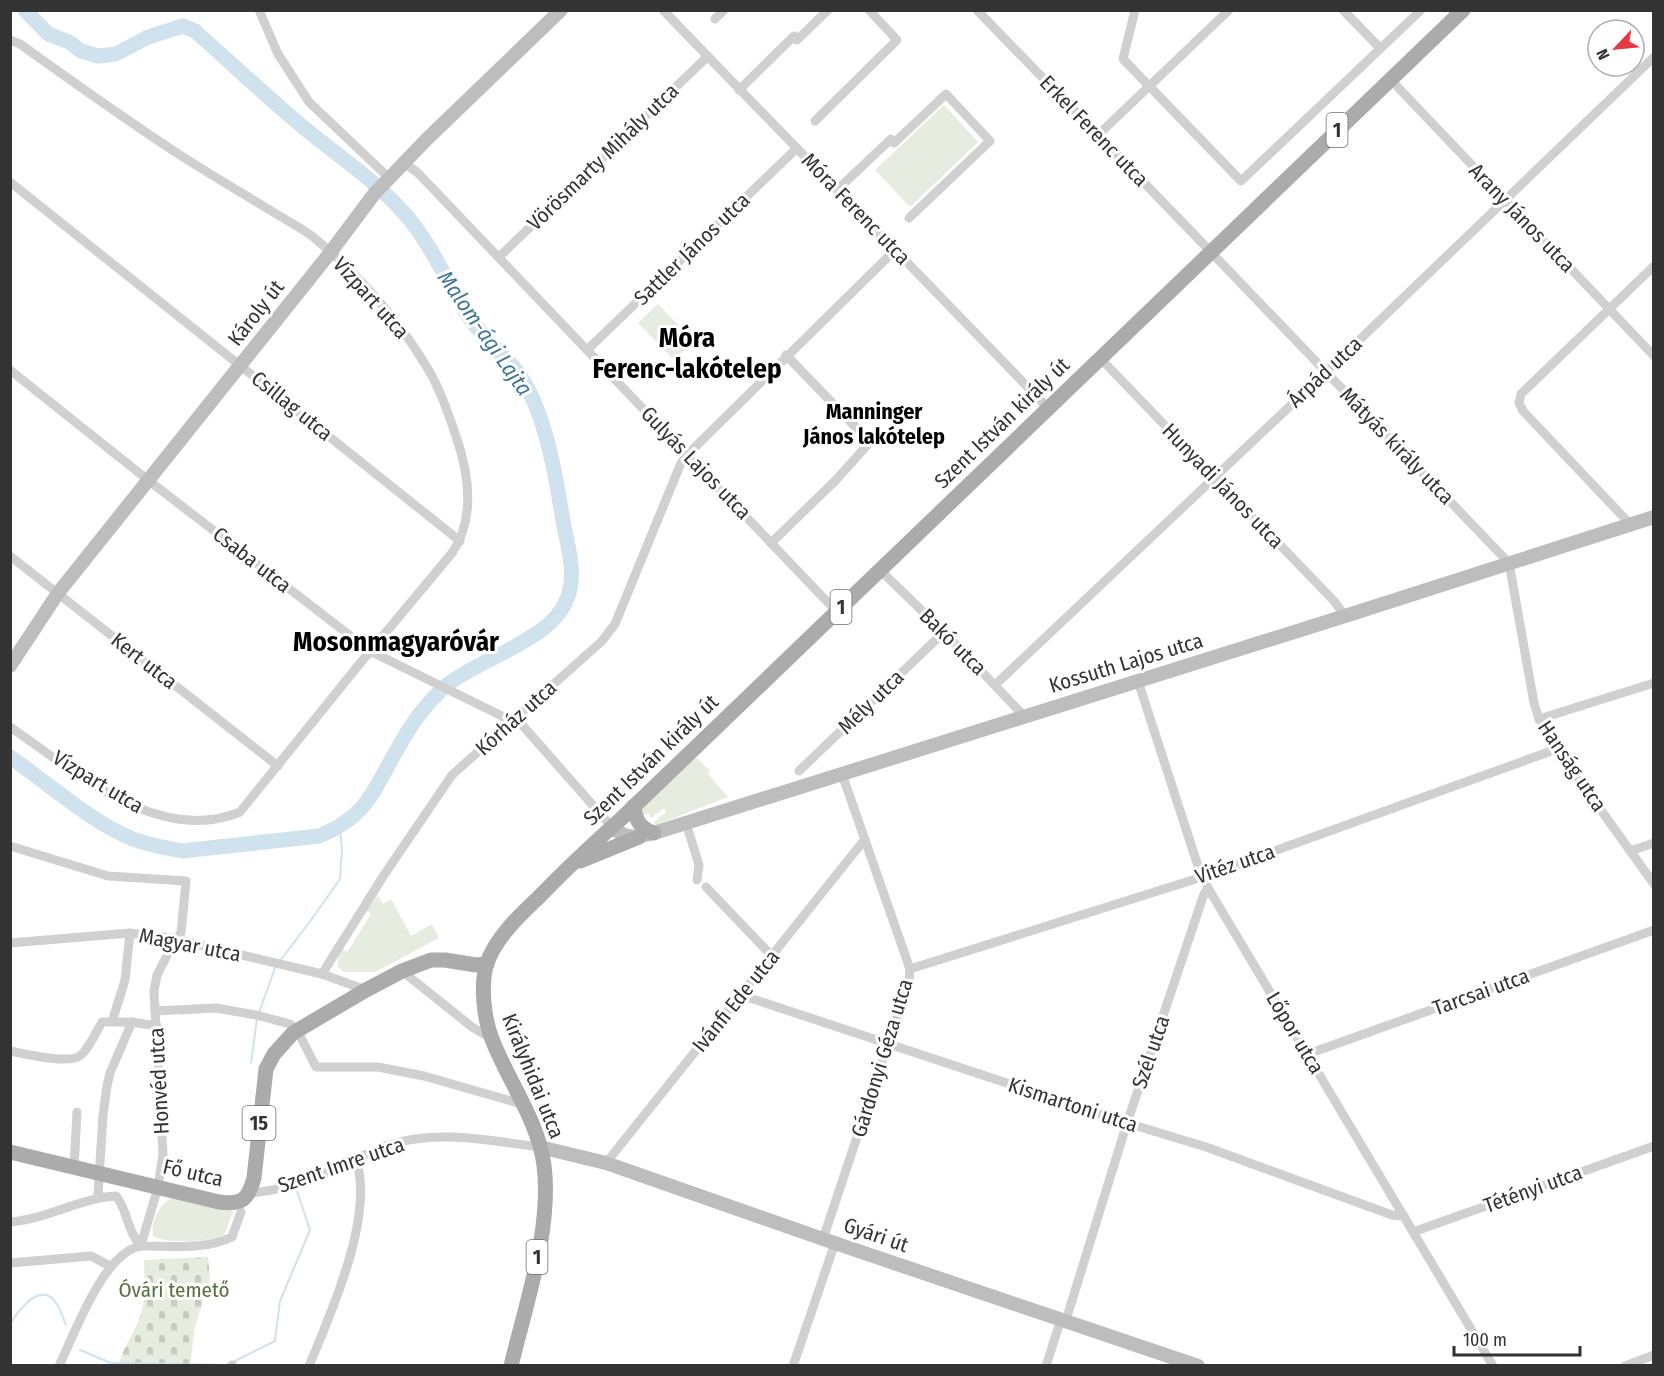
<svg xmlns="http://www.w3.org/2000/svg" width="1664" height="1376" font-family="'Fira Sans Condensed',sans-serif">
	<defs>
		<pattern id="cemetery-stones" width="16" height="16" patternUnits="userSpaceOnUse" patternTransform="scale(1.5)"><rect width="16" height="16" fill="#e6ecdf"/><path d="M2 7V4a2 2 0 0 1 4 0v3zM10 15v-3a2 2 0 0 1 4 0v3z" fill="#c6cbc0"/></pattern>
	</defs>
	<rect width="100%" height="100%" fill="#fff"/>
	<path fill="url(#cemetery-stones)" d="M208 1257 210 1279 195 1326 190 1365H119C120 1354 135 1331 140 1317 147 1299 144 1279 144 1260Z"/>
	<g fill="#e6ecdf">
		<path d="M944 105 978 142 910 207 875 170Z"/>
		<path d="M658 304 694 341 674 360 638 323Z"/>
		<path d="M696 757 710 771 708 774 728 797 656 825 654 822 666 812 664 808 651 818 648 812 640 819 643 808Z"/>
		<path d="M378 896 383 904 391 899 411 936 432 924 439 938 375 972H344C334 967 339 958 341 950L348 951 371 914 366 910Z"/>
		<path d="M175 1197 233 1211 224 1235C209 1242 166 1244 153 1236 150 1222 161 1200 175 1197Z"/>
	</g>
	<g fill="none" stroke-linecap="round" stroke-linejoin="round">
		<g stroke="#cfe2ee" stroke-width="2">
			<path d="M280 961 314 916 340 879 342 850 340 828"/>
			<path d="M259 1013 276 965"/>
			<path d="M251 1063 257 1019"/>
			<path d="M10 1324C17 1313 36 1285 52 1298 59 1304 62 1316 66 1325"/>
			<path d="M80 1350 111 1363 227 1365 275 1341 280 1301 310 1230 297 1191"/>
		</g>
		<path stroke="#cfe2ee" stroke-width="15" d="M10 757C48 783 91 822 133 839 149 845 166 848 182 851L319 836C369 816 373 790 398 748 410 726 428 701 447 685 480 658 552 640 567 599 578 572 566 542 562 515 555 471 544 405 515 369 500 351 482 336 469 317 447 283 431 243 404 213 375 180 337 155 303 127 266 96 231 63 195 31L183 26 148 37 116 54 98 56 81 51 69 42 48 34 25 10"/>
		<g stroke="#d0d0d0" stroke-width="9">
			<path d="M259 10 278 54 309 102 388 177"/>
			<path d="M663 10 1048 408"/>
			<path d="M977 10 1211 252 1509 563 1534 703 1539 719 1557 749 1654 884"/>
			<path d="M1135 10 1123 59 1241 181 1421 10"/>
			<path d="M1343 10 1380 48"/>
			<path d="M715 19 724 10"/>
			<path d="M10 40 20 44C73 82 126 120 180 155 211 175 242 193 273 212 286 220 300 227 312 236 357 273 398 319 428 369 440 389 448 413 456 436 469 474 476 518 452 553L357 667 240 812C158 846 75 771 10 727"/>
			<path d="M1390 79 1654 356"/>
			<path d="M739 90 794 36 797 40 828 10"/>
			<path d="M815 121 897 40 869 10"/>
			<path d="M1098 135 1229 10"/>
			<path d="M403 162 418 173 836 611"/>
			<path d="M10 182 460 541"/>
			<path d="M837 190 891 139 894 143 946 94 990 141 909 218"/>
			<path d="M499 257 707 57"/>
			<path d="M587 350 797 148"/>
			<path d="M1100 358 1334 601 1345 616"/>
			<path d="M10 370 148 480 370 651 512 721"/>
			<path d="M1630 524 1523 411 1519 403 1521 394 1654 266"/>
			<path d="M771 543 835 481 870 442 786 355"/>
			<path d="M10 556 278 766"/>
			<path d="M880 570 944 632 1025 717"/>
			<path d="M1138 681 1197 863 1208 888 1493 1366"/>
			<path d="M995 685 1326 372 1654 57"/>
			<path d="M516 718 612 827"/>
			<path d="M1539 719 1654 683"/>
			<path d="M799 771 944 632"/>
			<path d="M686 823 699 865 697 880"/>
			<path d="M10 846 108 876 186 881 181 933 175 940 157 975 154 991 163 1154 158 1187 141 1245"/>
			<path d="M1630 851 1654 843"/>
			<path d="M706 887 772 956"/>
			<path d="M10 943 130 933 171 938 322 974 366 990"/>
			<path d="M910 969 1202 877 1557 749"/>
			<path d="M402 971 472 1027 490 1038"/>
			<path d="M322 974 384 875 452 775 602 641 615 624 681 463 688 454 895 250"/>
			<path d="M741 995 1127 1123 1206 1147 1392 1215 1404 1216"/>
			<path d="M155 1011 216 1008 256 1015 290 1024 297 1030 316 1067H378L424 1076 522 1104"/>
			<path d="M112 1022 125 980 130 933"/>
			<path d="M10 1051C26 1054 70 1065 81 1055 90 1047 96 1032 102 1022H132L157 1026"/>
			<path d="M1308 1054 1654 930"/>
			<path d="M606 1163 865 839"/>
			<path d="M74 1168 77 1112"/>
			<path d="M250 1193C257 1193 265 1191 272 1190 318 1182 347 1160 389 1145 437 1129 490 1141 540 1147"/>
			<path d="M101 1197 98 1194 103 1115 107 1086 110 1073 132 1022"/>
			<path d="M10 1222C47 1219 80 1198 116 1196 128 1210 127 1233 141 1245"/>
			<path d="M1413 1232 1654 1146"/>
			<path d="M823 1239 909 981 910 969 842 774"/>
			<path d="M10 1263 91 1256 110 1266"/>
			<path d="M1066 1320 1127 1123 1204 894 1208 888"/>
			<path d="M232 1365V1366"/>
			<path d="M59 1366C74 1335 106 1245 145 1246 174 1246 205 1250 232 1237L241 1212"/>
			<path d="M309 1366C331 1313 375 1215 356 1160"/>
			<path d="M793 1366 835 1243"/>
			<path d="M1046 1366 1061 1319"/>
			<path d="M1625 1366 1654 1355"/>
		</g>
		<g stroke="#bdbdbd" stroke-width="14">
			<path d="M10 666 58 593 330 253 374 194 427 139 561 10"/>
			<path d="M612 827C625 840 638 837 654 833L1345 616 1654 517"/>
			<path d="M540 1147 606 1163 823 1239 1198 1366"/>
		</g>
		<g stroke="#ababab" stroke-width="15">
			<path d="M634 806C635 820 640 828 654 833"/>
			<path d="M580 861 639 837"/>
			<path d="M10 1152 219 1202C242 1205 248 1200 254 1178L266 1069 274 1054 293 1033 366 990 402 971 431 960H445L476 965 487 964"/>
			<path d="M511 1366C526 1303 552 1229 544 1165 538 1120 508 1081 492 1039 484 1019 480 984 487 963 496 937 520 915 540 896 566 869 594 843 622 818L1463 10"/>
		</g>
	</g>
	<g text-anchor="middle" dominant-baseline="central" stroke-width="6" stroke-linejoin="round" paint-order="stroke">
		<g fill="#fff" stroke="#707070" stroke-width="1.5">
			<rect x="1326.5" y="113" width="21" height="34" rx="4.5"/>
			<rect x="830.5" y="590" width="21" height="34" rx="4.5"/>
			<rect x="242.5" y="1106" width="33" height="34" rx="4.5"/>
			<rect x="526.5" y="1240" width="21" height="34" rx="4.5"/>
		</g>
		<g font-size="20" font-weight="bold" fill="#333">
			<text x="1337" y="130">1</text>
			<text x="841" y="607">1</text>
			<text x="259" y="1123">15</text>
			<text x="537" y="1257">1</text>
		</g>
		<g font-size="21" fill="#333" stroke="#fff">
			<text transform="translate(1094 131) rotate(46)">Erkel Ferenc utca</text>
			<text transform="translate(603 157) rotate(-44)">Vörösmarty Mihály utca</text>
			<text transform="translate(856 209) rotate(46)">Móra Ferenc utca</text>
			<text transform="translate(1522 218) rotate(46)">Arany János utca</text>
			<text transform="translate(692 249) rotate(-44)">Sattler János utca</text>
			<text transform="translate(371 298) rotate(48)">Vízpart utca</text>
			<text transform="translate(256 313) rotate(-52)">Károly út</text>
			<text transform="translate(1325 372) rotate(-43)">Árpád utca</text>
			<text transform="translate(292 406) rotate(39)">Csillag utca</text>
			<text transform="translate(1002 423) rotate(-44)">Szent István király út</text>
			<text transform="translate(1397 446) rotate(46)">Mátyás király utca</text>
			<text transform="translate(696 463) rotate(46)">Gulyás Lajos utca</text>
			<text transform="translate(1223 486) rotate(46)">Hunyadi János utca</text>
			<text transform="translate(252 560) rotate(38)">Csaba utca</text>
			<text transform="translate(953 642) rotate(45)">Bakó utca</text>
			<text transform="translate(144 661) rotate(38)">Kert utca</text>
			<text transform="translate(1126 663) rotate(-17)">Kossuth Lajos utca</text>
			<text transform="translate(871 702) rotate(-44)">Mély utca</text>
			<text transform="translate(516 718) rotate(-42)">Kórház utca</text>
			<text transform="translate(651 760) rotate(-44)">Szent István király út</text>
			<text transform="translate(1572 766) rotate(56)">Hanság utca</text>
			<text transform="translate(98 782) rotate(31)">Vízpart utca</text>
			<text transform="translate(1235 864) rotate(-19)">Vitéz utca</text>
			<text transform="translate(190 945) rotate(11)">Magyar utca</text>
			<text transform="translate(1481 992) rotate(-20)">Tarcsai utca</text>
			<text transform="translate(736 1001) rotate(-51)">Ivánfi Ede utca</text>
			<text transform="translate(1295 1033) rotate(59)">Lőpor utca</text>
			<text transform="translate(1151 1052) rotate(-71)">Szél utca</text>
			<text transform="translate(882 1058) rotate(-73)">Gárdonyi Géza utca</text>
			<text transform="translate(533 1076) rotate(68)">Királyhidai utca</text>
			<text transform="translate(159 1081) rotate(-93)">Honvéd utca</text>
			<text transform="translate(1073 1105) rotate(18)">Kismartoni utca</text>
			<text transform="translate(341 1165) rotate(-19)">Szent Imre utca</text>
			<text transform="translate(193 1173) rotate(13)">Fő utca</text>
			<text transform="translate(1533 1189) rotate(-20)">Tétényi utca</text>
			<text transform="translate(876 1235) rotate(19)">Gyári út</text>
		</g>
		<g font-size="21" fill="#56703f" stroke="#fff">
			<text x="174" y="1290">Óvári temető</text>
		</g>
		<g font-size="22" font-style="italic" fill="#3f7597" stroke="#fff">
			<text transform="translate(485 333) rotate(55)">Malom-ági Lajta</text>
		</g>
		<g font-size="22" font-weight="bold" fill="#000" stroke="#fff">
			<text x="874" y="411">Manninger<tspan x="874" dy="25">János lakótelep</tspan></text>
		</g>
		<g font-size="27" font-weight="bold" fill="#000" stroke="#fff">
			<text x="687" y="338">Móra<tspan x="687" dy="31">Ferenc-lakótelep</tspan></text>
			<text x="396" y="642">Mosonmagyaróvár</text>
		</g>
	</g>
	<rect width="1664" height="1376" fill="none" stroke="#333333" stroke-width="24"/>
	<g transform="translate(1616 48) rotate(244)"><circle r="28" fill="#ffffff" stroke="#adadad" stroke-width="1.5"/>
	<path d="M0-4.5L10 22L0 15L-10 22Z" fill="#e63946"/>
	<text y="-9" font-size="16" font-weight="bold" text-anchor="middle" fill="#333333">N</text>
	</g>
	<path d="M1454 1346v9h126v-9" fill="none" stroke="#333333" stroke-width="3"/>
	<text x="1463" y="1346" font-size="18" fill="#333333" stroke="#ffffff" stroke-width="4.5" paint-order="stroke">100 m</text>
</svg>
